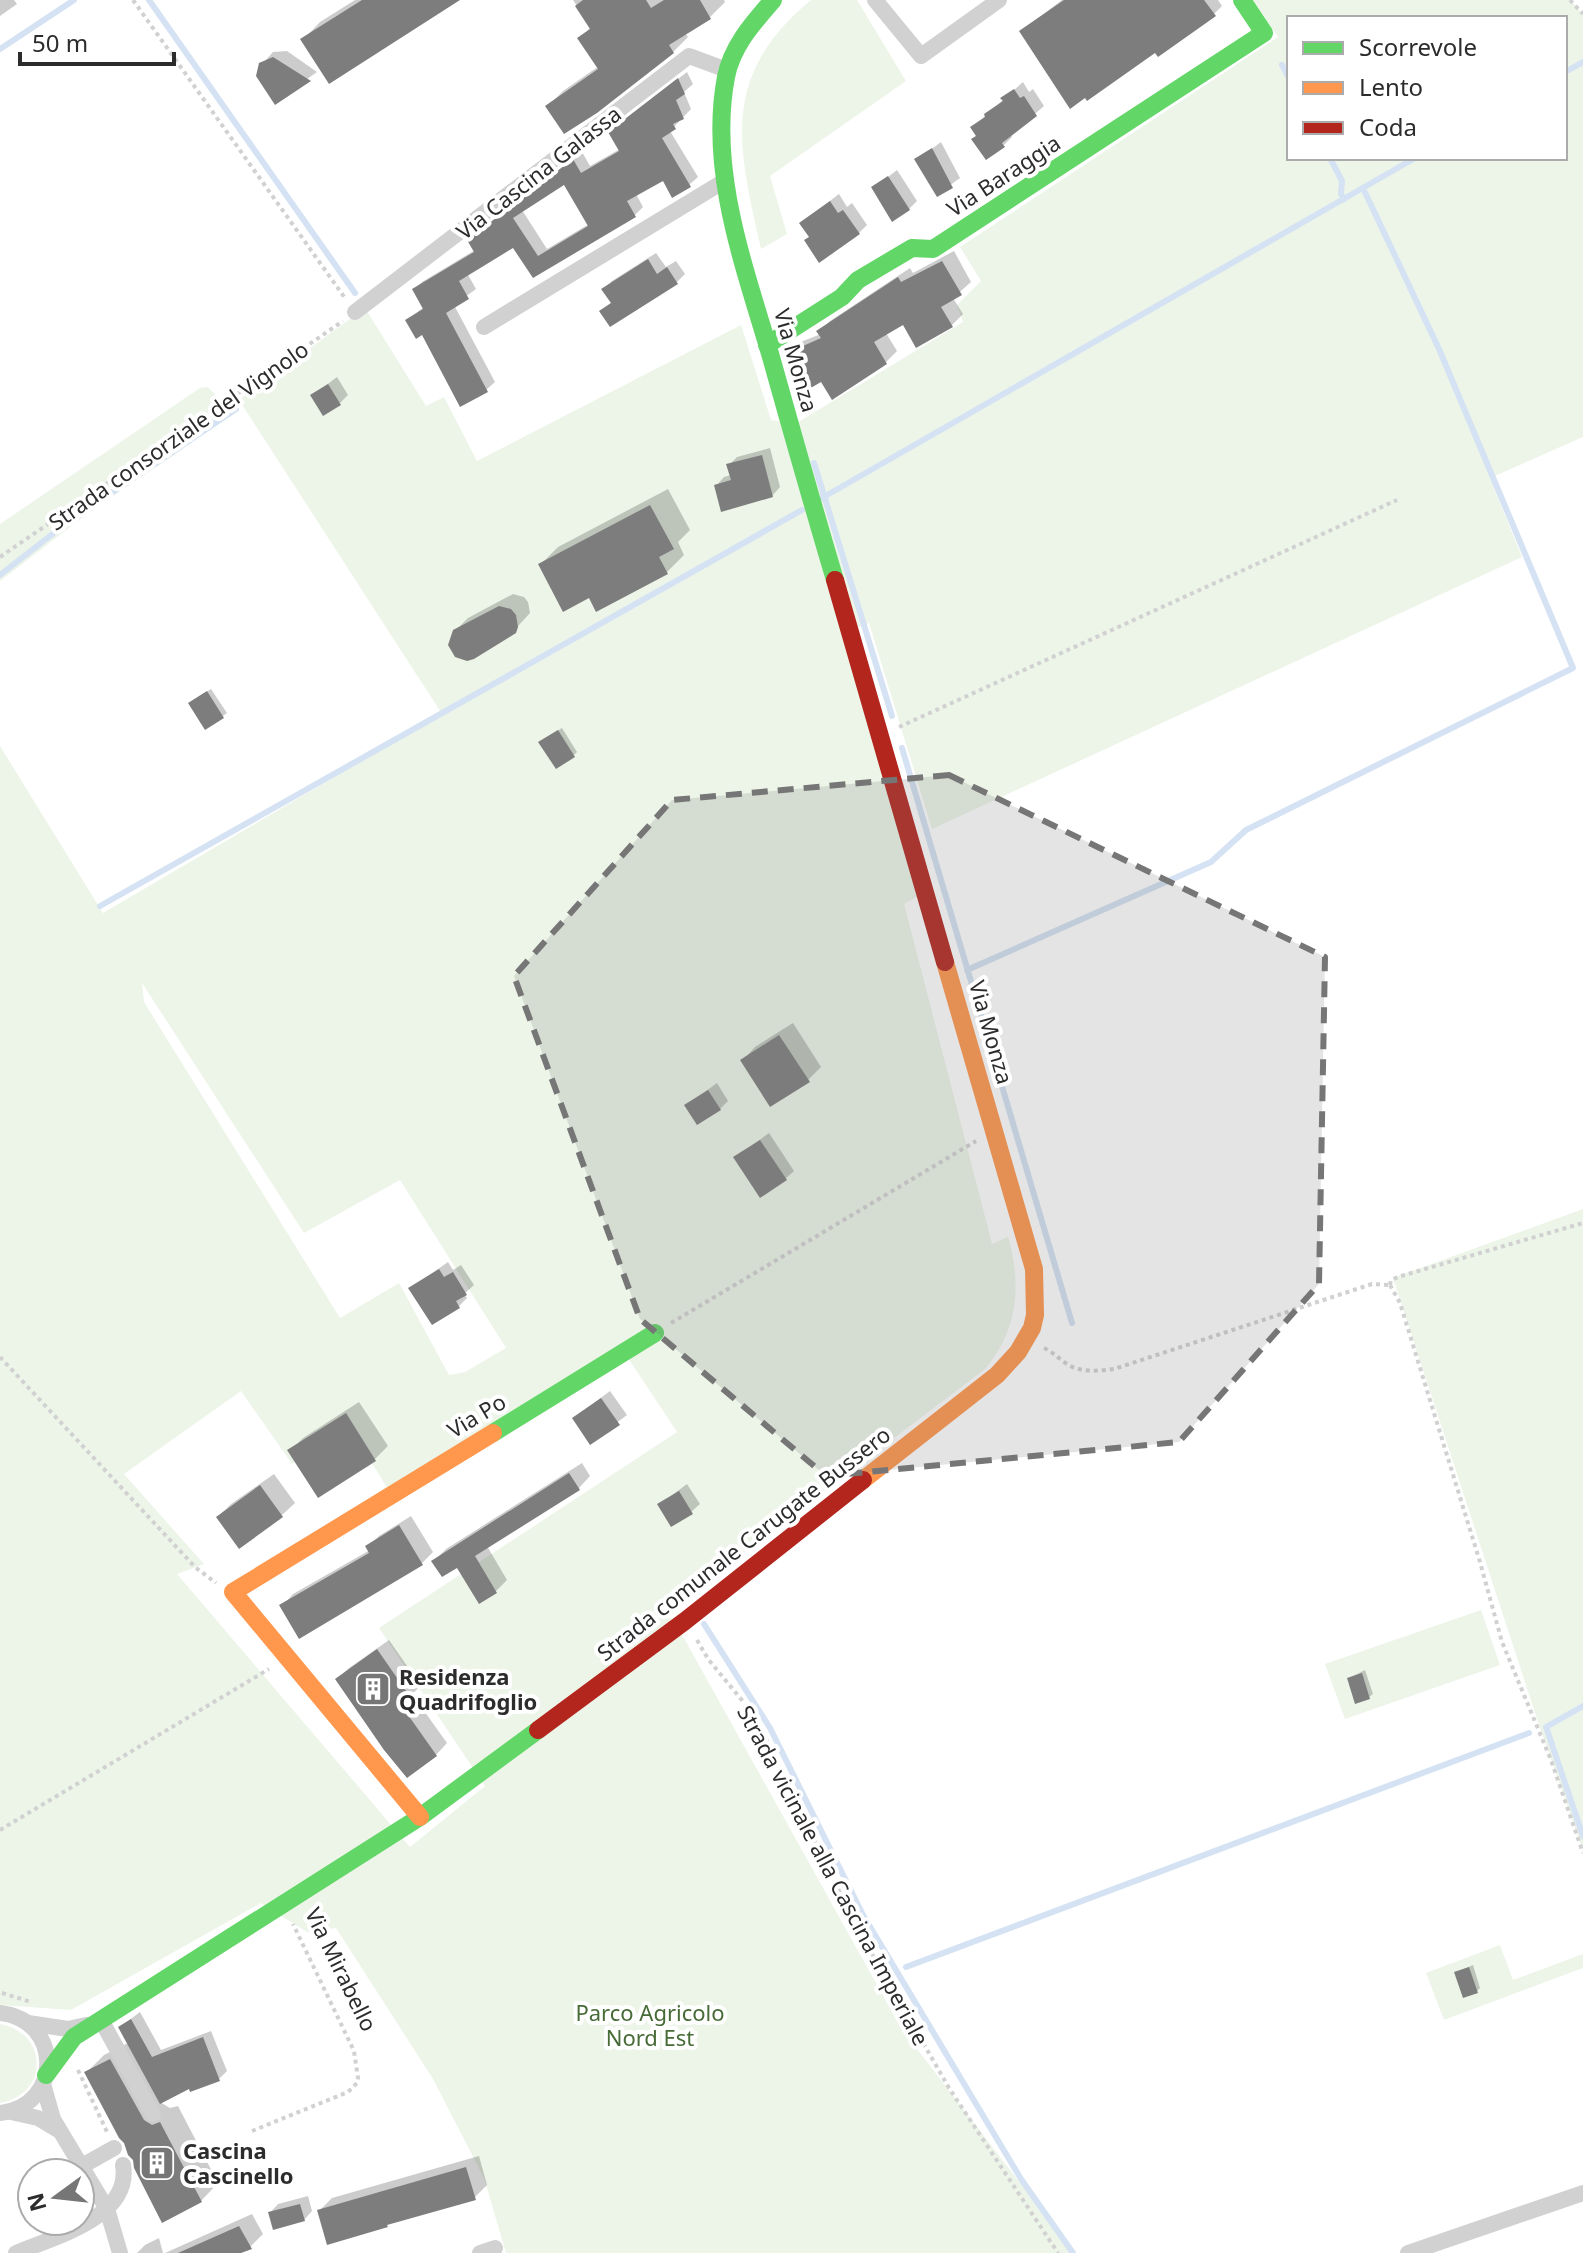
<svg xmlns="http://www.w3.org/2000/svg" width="1583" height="2253" font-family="'Noto Sans',sans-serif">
	<rect width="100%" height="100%" fill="#fff"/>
	<g fill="#edf5e9" fill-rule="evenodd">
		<path d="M811 0H857L906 81 770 176 787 234 761 249C738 146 719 76 811 0Z"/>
		<path d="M1253 0H1570L1583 14V437L1490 478 1522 557 932 829 869 623 856 628 922 894 904 904 992 1244 1008 1237C1022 1285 1018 1330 985 1369L753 1545 669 1617 685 1640 901 2028 1074 2253H506L484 2178 433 2079 336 1928 307 1932 261 1903 71 2010 0 2005V746L103 913 442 714 239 400 365 308 426 406 444 397 477 461 741 325 771 420 795 424 963 322 957 305 981 281 960 247 1278 37ZM1289 18H1565V158H1289ZM142 983 304 1233 400 1180 506 1348 465 1372 449 1375 399 1283 340 1318 144 1002ZM624 1352 677 1432 379 1628 485 1786 410 1847 177 1574 204 1564 124 1474 241 1391 292 1464 350 1427 392 1496Z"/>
		<path d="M207 387C217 393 223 407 217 419 208 437 119 490 98 506 65 530 33 556 0 581V524L200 388Z"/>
		<path d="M1583 1209V1851L1538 1722 1393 1278Z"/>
		<path d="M1481 1610 1500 1665 1345 1719 1325 1664Z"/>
		<path d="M1500 1945 1513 1980 1583 1954V1968L1444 2020 1426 1973Z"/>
		<path d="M0 2024C49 2033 49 2094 0 2103Z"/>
	</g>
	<g fill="#0003" fill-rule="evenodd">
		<path d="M0 0H14L17 4 0 16Z"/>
		<path d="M355 0H452L303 40 320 22Z"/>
		<path d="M573 0H724L725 2 710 17 685 33 688 37 673 52 548 106 563 91 599 66 580 39 591 27Z"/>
		<path d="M1062 0H1218L1222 6 1214 14 1155 50 1021 31Z"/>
		<path d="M287 51 317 72 275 102 265 61 273 52Z"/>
		<path d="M687 72 693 84 684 92 691 109 670 131 698 177 689 185 663 178 636 194 643 207 635 215 533 276 514 246 467 273 476 289 454 305 495 382 486 390 407 320 424 307 414 290 422 282 475 250 478 232 582 152 590 166 620 149 619 124ZM565 182 589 224 547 249 522 210Z"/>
		<path d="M1023 82 1029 92 1033 89 1044 106 1011 135 1012 137 1004 145 978 135 973 127Z"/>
		<path d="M941 142 960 178 938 194 917 160Z"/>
		<path d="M897 170 917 201 909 209 874 188Z"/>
		<path d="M839 194 847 207 852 203 867 225 859 233 811 236 801 223Z"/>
		<path d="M954 251 971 282 953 298 963 314 952 325 917 345 904 322 886 333 897 351 886 362 832 397 821 379 787 354 798 343 821 334 819 332 830 321 910 268 913 273Z"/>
		<path d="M656 253 666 267 676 261 685 274 677 282 602 311 612 302 604 289 612 281Z"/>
		<path d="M337 377 348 395 340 403 313 395Z"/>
		<path d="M770 448 780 487 772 496 716 486 724 477 731 475 729 465 737 457Z"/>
		<path d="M668 489 690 530 678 542 684 555 667 572 597 609 590 595 540 565 558 547Z"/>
		<path d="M513 594 524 597 528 602 530 613 508 637 454 632 468 618Z"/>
		<path d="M211 689 227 713 206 728 194 700Z"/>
		<path d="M562 728 577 752 574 755 544 739Z"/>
		<path d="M793 1023 821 1067 808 1080 743 1060 755 1047Z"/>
		<path d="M717 1083 728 1101 720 1109 687 1105Z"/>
		<path d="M769 1133 794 1171 785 1179 736 1157Z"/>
		<path d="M448 1262 453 1270 461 1265 474 1285 464 1294 467 1298 459 1306 411 1288Z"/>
		<path d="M610 1391 627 1415 591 1442 574 1418Z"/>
		<path d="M359 1402 388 1446 375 1459 319 1496 290 1451 303 1438Z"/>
		<path d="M582 1463 590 1476 579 1488 487 1546 507 1580 495 1592 458 1565 434 1561 446 1549Z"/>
		<path d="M274 1474 295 1503 282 1515 239 1546 218 1517 231 1504Z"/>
		<path d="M687 1484 700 1504 691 1512 660 1504Z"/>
		<path d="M411 1516 433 1552 422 1563 282 1606 293 1594 370 1550 368 1547 379 1536Z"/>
		<path d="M389 1640 421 1686 412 1694 447 1743 436 1755 337 1679 349 1668Z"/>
		<path d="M1365 1670 1373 1694 1369 1697 1349 1678Z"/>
		<path d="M1473 1965 1480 1988 1477 1991 1457 1972Z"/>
		<path d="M140 2012 161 2050 211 2031 227 2071 219 2079 190 2086 160 2102 170 2108 178 2106 218 2183 201 2201 126 2142 87 2072 104 2055 128 2043 120 2027Z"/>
		<path d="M479 2156 487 2185 474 2198 319 2211 332 2198Z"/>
		<path d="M308 2196 312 2211 304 2220 270 2213 278 2204Z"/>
		<path d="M252 2214 263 2234 250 2247 236 2253H165Z"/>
		<path d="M159 2238 163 2253H137L145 2245Z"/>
	</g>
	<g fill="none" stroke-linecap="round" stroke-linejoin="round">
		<g stroke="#d4e2f3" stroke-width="6">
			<path d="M149 0 355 293"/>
			<path d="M0 49 74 0"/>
			<path d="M1282 65 1289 78"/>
			<path d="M1565 72 1583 62"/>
			<path d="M1330 158 1342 181 1341 194 1344 199"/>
			<path d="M814 463 892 716"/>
			<path d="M822 498 1415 158"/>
			<path d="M0 575 64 525 236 409"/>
			<path d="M902 748 1072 1323"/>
			<path d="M100 906 802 510"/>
			<path d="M967 970 1211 862 1246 830 1573 668 1439 349 1363 188"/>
			<path d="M704 1624 770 1728 863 1915 1021 2179 1073 2253"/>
			<path d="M1583 1706 1546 1727 1583 1836"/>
			<path d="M906 1967 1529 1733"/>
		</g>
	</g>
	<g fill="#7d7d7d" fill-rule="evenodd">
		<path d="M362 0H460L329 84 300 39Z"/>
		<path d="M583 0H646L651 8 664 0H700L711 19 669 45 674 53 597 113 564 134 545 106 598 69 577 38 590 29 575 6Z"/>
		<path d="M1064 0H1204L1216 16 1158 57 1155 53 1087 101 1085 98 1070 109 1019 31Z"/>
		<path d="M273 57 311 81 275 105 256 76 259 63Z"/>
		<path d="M678 78 685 94 676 100 684 119 673 124 676 129 662 138 691 187 672 198 663 181 627 201 636 217 533 278 513 248 459 281 469 299 446 313 488 392 460 407 422 335 416 339 405 320 423 309 412 289 474 252 467 240 573 159 581 173 619 151 608 132ZM564 185 588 226 538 256 513 218Z"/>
		<path d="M1014 89 1020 98 1024 96 1037 116 1002 143 1005 147 986 160 971 139 976 136 970 127 985 117 984 114 1003 101 1000 98Z"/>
		<path d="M932 148 953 188 937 197 914 159Z"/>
		<path d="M888 176 910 210 892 222 871 187Z"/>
		<path d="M830 201 838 213 843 210 860 234 819 263 804 240 809 237 799 223Z"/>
		<path d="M648 259 657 274 667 267 678 284 610 327 599 311 611 303 601 289Z"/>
		<path d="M942 261 962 295 941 307 953 327 916 348 903 325 874 342 887 364 832 400 821 382 797 396 785 354 821 338 816 331 898 277 901 282Z"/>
		<path d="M328 384 341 405 323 416 310 395Z"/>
		<path d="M762 455 773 497 721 512 714 485 731 480 726 464Z"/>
		<path d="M650 505 674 549 659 557 668 574 596 612 589 598 563 612 538 564Z"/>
		<path d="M499 606 511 609 516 615 518 627 516 633 474 659 467 661 455 657 448 645 453 630Z"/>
		<path d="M207 691 224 718 205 730 188 703Z"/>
		<path d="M558 730 575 757 556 769 538 742Z"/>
		<path d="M779 1035 810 1082 770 1107 740 1060Z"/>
		<path d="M708 1090 721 1110 697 1125 684 1105Z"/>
		<path d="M760 1140 787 1180 760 1198 733 1157Z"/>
		<path d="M439 1269 444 1277 453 1272 467 1295 456 1301 460 1308 432 1325 408 1288Z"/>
		<path d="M601 1398 620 1425 590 1445 572 1418Z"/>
		<path d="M346 1413 376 1461 318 1498 287 1450Z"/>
		<path d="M569 1473 580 1490 475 1556 497 1593 479 1604 457 1568 442 1577 431 1561Z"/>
		<path d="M260 1485 283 1517 239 1549 216 1517Z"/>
		<path d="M679 1491 693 1514 671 1527 657 1504Z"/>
		<path d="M399 1525 423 1565 299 1639 279 1605 369 1553 365 1546Z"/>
		<path d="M377 1649 411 1698 401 1705 437 1756 407 1778 384 1750 335 1679Z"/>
		<path d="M1362 1673 1370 1699 1355 1704 1347 1678Z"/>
		<path d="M1469 1967 1478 1993 1463 1998 1454 1972Z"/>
		<path d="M131 2019 152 2057 203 2037 220 2081 190 2092 189 2089 160 2104 118 2027Z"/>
		<path d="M110 2059 144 2120 152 2125 160 2122 202 2202 162 2223 134 2168 133 2160 128 2155 124 2143 119 2138 84 2072Z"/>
		<path d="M466 2167 476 2200 387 2225 388 2227 327 2245 317 2210Z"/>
		<path d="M300 2204 305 2221 273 2230 268 2212Z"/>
		<path d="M239 2226 252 2249 241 2253H178Z"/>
	</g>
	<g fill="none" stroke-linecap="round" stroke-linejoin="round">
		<g stroke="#d1d1d1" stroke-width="4" stroke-dasharray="4 4" stroke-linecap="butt">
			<path d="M133 0 345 298"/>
			<path d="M1570 0 1583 14"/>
			<path d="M0 557 343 321"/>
			<path d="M899 727 1397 500"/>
			<path d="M1390 1285 1400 1303 1480 1562 1502 1642 1551 1760 1583 1853"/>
			<path d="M1390 1285 1391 1280 1401 1276 1583 1223"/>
			<path d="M671 1323 976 1141"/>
			<path d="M1044 1348C1053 1352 1059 1359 1067 1364 1081 1373 1099 1371 1114 1369L1372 1284 1390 1285"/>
			<path d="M0 1357 195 1567 216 1583"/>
			<path d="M697 1640 708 1659 755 1716 856 1926 949 2088 1058 2253"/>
			<path d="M0 1830 269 1669"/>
			<path d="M2 1993 31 2002"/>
			<path d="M78 2070 108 2134"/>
			<path d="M252 2131 348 2092 357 2083 358 2078 354 2051 293 1924"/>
		</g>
		<g stroke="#d1d1d1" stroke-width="16">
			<path d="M875 0 921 56 999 0"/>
			<path d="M355 312 689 56 727 70"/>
			<path d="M484 327 726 180"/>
			<path d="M0 2013C63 2020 63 2106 0 2113"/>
			<path d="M101 2020 153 2114"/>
			<path d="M28 2023 68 2029 86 2025"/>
			<path d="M43 2084 53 2119 107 2209 120 2253"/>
			<path d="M11 2112 38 2118 58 2130"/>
			<path d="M82 2166 114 2148"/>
			<path d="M16 2253C53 2237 132 2218 123 2165"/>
			<path d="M480 2253 495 2248"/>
			<path d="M1408 2253 1583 2193"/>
		</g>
		<g stroke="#63d668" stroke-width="18">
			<path d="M773 0C753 23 732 46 726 77 708 171 745 268 771 357 792 432 813 506 835 580"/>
			<path d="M767 345 842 297 858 280 912 248 933 249 1264 33 1242 0"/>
			<path d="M493 1433 655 1333"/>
			<path d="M46 2075 74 2037 420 1817 538 1730"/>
		</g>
		<g stroke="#ff974d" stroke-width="18">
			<path d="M863 1480 997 1375 1018 1352 1032 1328 1035 1315 1034 1269 945 962"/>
			<path d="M420 1817 233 1592 493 1433"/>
		</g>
		<g stroke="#b3261e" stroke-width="18">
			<path d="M835 580 945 962"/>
			<path d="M538 1730 685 1621 863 1480"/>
		</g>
	</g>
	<path fill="#767676" fill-opacity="0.2" stroke="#767676" stroke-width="6" stroke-dasharray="16 10" stroke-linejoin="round" d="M949 775 1325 957 1319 1284 1179 1442 826 1476 640 1319 514 976 672 800Z"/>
	<defs>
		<g id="building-square" transform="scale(1.8)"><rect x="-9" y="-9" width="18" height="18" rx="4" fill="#767676" stroke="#fff"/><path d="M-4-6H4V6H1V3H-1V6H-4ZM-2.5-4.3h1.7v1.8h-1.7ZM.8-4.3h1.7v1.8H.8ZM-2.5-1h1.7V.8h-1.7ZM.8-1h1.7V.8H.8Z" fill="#fff"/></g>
	</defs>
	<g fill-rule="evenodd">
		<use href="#building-square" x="373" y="1689"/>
		<use href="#building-square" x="157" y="2163"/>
	</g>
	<g text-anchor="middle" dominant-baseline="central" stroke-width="8" stroke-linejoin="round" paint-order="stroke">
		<g font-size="22" fill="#2c2c2c" stroke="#fff">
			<text transform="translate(538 172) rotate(-38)">Via Cascina Galassa</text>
			<text transform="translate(1003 175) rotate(-33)">Via Baraggia</text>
			<text transform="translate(797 360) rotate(74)">Via Monza</text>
			<text transform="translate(178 435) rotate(-35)">Strada consorziale del Vignolo</text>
			<text transform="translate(992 1032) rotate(74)">Via Monza</text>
			<text transform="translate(476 1415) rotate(-31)">Via Po</text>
			<text transform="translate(743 1543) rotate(-38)">Strada comunale Carugate Bussero</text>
			<text transform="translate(834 1875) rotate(62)">Strada vicinale alla Cascina Imperiale</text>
			<text transform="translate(342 1969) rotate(64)">Via Mirabello</text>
		</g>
		<g font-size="22" font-weight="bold" fill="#2c2c2c" stroke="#fff" text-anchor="start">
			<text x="399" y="1676">Residenza<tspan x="399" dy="25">Quadrifoglio</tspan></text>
			<text x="183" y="2150">Cascina<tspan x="183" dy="25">Cascinello</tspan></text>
		</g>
		<g font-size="22" fill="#476b36" stroke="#fff">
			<text x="650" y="2012">Parco Agricolo<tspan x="650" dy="25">Nord Est</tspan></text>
		</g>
	</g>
	<rect x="1287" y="16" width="280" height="144" fill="#ffffff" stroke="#ababab" stroke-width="2"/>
	<rect x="1303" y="42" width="40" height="12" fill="#63d668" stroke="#ababab" stroke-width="2"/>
	<text x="1359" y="56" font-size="24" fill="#2c2c2c">Scorrevole</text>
	<rect x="1303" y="82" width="40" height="12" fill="#ff974d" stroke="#ababab" stroke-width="2"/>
	<text x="1359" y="96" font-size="24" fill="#2c2c2c">Lento</text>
	<rect x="1303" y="122" width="40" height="12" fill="#b3261e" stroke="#ababab" stroke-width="2"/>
	<text x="1359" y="136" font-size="24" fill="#2c2c2c">Coda</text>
	<g transform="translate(56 2197) rotate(255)"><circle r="38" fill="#ffffff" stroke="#ababab" stroke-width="2"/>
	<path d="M0-6L14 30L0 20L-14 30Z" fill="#767676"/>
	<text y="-12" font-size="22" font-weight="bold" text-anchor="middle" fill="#2c2c2c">N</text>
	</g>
	<path d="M20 52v12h154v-12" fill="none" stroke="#2c2c2c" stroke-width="4"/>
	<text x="32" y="52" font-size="24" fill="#2c2c2c" stroke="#ffffff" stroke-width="6" paint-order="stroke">50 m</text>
</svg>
